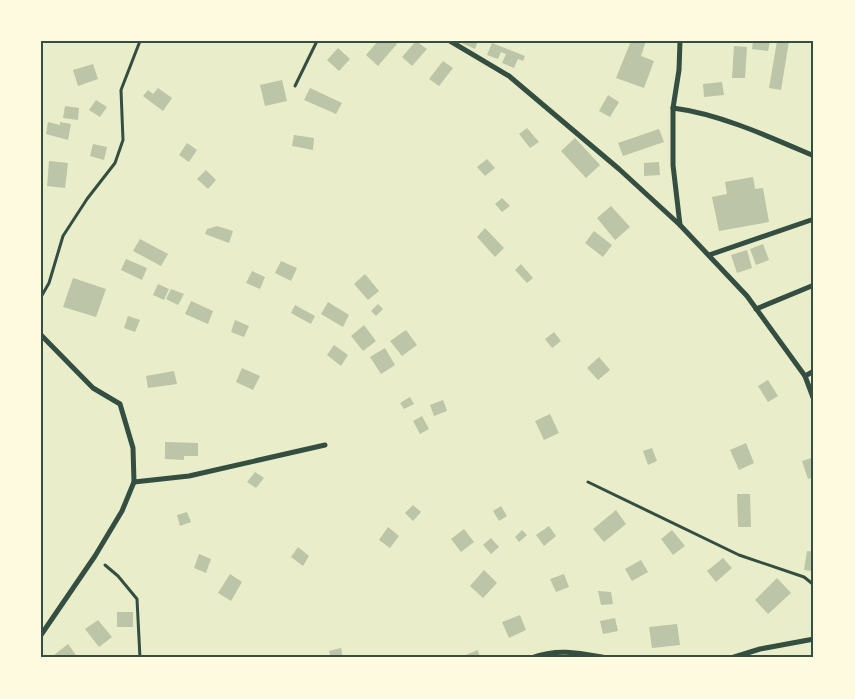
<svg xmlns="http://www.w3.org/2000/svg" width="855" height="699" font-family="Merriweather,serif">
	<rect width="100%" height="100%" fill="#e9edc9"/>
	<g fill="#bcc5a7">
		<path d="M378 41H393L397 44 378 66 366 55Z"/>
		<path d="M416 41 427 49 412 66 402 57Z"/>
		<path d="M457 41H478L475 49Z"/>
		<path d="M631 41H646L641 56 654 61 644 88 616 78Z"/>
		<path d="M753 41H770L768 51 752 49Z"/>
		<path d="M777 41H789L781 90 769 88Z"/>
		<path d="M492 43 525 56 523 61 518 59 514 68 502 63 506 54 501 52 498 59 487 55Z"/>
		<path d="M734 46 747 47 745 78H732Z"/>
		<path d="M338 48 350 59 339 71 327 60Z"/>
		<path d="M443 61 453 68 439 86 429 79Z"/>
		<path d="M93 64 98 79 78 86 73 70Z"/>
		<path d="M282 80 287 101 265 106 260 85Z"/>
		<path d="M722 82 724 95 704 97 703 84Z"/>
		<path d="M158 88 172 98 163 111 143 96 148 90 153 94Z"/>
		<path d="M310 88 342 103 336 114 304 100Z"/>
		<path d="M608 95 619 102 610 117 599 111Z"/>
		<path d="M96 100 107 107 100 117 89 110Z"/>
		<path d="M65 106 79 108 78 120 63 118Z"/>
		<path d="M48 122 60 125V122L71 124 68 140 46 134Z"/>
		<path d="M527 128 539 142 530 148 519 134Z"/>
		<path d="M659 129 664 142 623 156 618 143Z"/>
		<path d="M294 135 314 138 313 150 292 146Z"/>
		<path d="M575 138 600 165 586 178 561 151Z"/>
		<path d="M187 143 197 150 189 162 179 155Z"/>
		<path d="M93 144 107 147 104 160 90 156Z"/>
		<path d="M487 159 495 168 485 176 477 167Z"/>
		<path d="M49 161 68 163 65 188 47 186Z"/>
		<path d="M659 162 660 175 644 176V163Z"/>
		<path d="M206 170 216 180 208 189 197 179Z"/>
		<path d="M753 177 755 189 763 188 769 222 719 231 712 197 727 194 725 182Z"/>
		<path d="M502 198 510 206 502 212 495 204Z"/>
		<path d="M611 206 630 227 615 240 597 218Z"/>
		<path d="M217 226 233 231 229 243 205 234 207 229Z"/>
		<path d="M485 228 504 248 495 257 477 237Z"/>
		<path d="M594 231 612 245 603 257 585 243Z"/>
		<path d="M140 239 168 254 161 266 133 251Z"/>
		<path d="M763 244 769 260 756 265 750 249Z"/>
		<path d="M747 250 752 268 737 273 731 255Z"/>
		<path d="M126 259 147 268 142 280 121 270Z"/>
		<path d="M281 261 297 268 291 281 275 273Z"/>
		<path d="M521 264 533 278 527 283 515 270Z"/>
		<path d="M252 271 265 277 260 289 246 283Z"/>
		<path d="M365 274 379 291 368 300 354 284Z"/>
		<path d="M73 278 106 289 96 317 63 307Z"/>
		<path d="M158 284 169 289 164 300 153 295Z"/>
		<path d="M171 289 184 294 178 305 166 299Z"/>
		<path d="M191 301 213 311 208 324 185 314Z"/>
		<path d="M328 302 349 315 343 327 321 314Z"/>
		<path d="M378 304 383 309 376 316 371 311Z"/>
		<path d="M295 305 315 316 311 324 291 313Z"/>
		<path d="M128 316 140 320 135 332 124 328Z"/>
		<path d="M235 320 249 326 244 337 231 332Z"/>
		<path d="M364 325 376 341 363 351 351 336Z"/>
		<path d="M406 330 417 345 402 356 390 341Z"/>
		<path d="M554 332 561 341 552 348 545 339Z"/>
		<path d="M334 345 348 355 341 366 327 355Z"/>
		<path d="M385 348 395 365 381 374 370 357Z"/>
		<path d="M599 357 610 370 598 380 587 368Z"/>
		<path d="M242 368 260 376 253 390 236 382Z"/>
		<path d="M174 371 177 384 148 388 146 376Z"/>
		<path d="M768 380 778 396 768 402 758 386Z"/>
		<path d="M410 397 414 404 404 409 400 403Z"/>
		<path d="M443 400 447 411 434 416 430 405Z"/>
		<path d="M550 414 559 433 544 440 535 421Z"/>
		<path d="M422 416 429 429 420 434 413 421Z"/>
		<path d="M165 442 198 443V456H184V460L165 459Z"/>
		<path d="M746 443 754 463 739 470 730 450Z"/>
		<path d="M652 448 657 461 648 465 643 451Z"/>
		<path d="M814 457V477L808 479 802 461Z"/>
		<path d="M255 472 264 478 256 488 247 482Z"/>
		<path d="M737 494H750L751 527H738Z"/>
		<path d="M413 505 421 512 413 521 405 513Z"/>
		<path d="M501 506 507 516 499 521 493 511Z"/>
		<path d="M616 510 626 524 604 542 593 529Z"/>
		<path d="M187 512 191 522 180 526 177 515Z"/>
		<path d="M549 526 556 536 544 546 536 535Z"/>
		<path d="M388 527 399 536 390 548 379 540Z"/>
		<path d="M464 529 474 542 461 552 451 539Z"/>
		<path d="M522 530 527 535 519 542 515 537Z"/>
		<path d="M672 530 685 546 673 555 661 539Z"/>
		<path d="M491 538 499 547 491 554 483 545Z"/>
		<path d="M298 547 309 556 303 566 291 557Z"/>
		<path d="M807 551 814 552V571L804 570Z"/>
		<path d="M199 554 211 559 206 573 194 568Z"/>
		<path d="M723 558 732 568 716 582 707 571Z"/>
		<path d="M641 560 648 572 632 581 625 569Z"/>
		<path d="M484 570 497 583 483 598 470 586Z"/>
		<path d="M230 574 242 582 231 601 218 593Z"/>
		<path d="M564 574 569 587 556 592 550 579Z"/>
		<path d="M777 578 791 593 768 614 755 600Z"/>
		<path d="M598 591 611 592 613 604 601 605Z"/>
		<rect x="117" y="612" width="16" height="15"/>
		<path d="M520 615 526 630 509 638 502 622Z"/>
		<path d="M615 618 618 631 603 634 600 621Z"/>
		<path d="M98 620 112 637 99 647 85 629Z"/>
		<path d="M677 624 680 645 652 648 649 627Z"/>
		<path d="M68 644 78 658H56L54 655Z"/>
		<path d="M341 648 343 658H331L329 651Z"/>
		<path d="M478 650 480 658H458Z"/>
	</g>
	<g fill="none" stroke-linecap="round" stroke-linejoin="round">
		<g stroke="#344e41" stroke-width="3">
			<path d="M295 86 317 41"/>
			<path d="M41 297 49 283 63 236 87 199 115 163 123 140 121 90 140 41"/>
			<path d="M588 482 739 555 804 577 814 585"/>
			<path d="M105 565 118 576 137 599 140 658"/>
		</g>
		<g stroke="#344e41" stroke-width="5">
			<path d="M450 41 509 76 619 169 680 225 747 296 805 376 814 400"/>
			<path d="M680 41 679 70 673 108V165L680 225"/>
			<path d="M673 108C720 114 770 137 814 156"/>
			<path d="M709 255 814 219"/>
			<path d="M756 309 814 285"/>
			<path d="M41 335 93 388 120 404 133 448 134 482 122 511 95 556 41 635"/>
			<path d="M805 376 814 371"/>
			<path d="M134 482 189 476 325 445"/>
			<path d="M531 658C559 648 579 653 607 658"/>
			<path d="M731 658 760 649 814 639"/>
		</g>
	</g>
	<rect width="855" height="699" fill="none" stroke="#fefae0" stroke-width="85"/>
	<rect x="42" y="42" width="770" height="614" fill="none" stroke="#344e41" stroke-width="2"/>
</svg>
